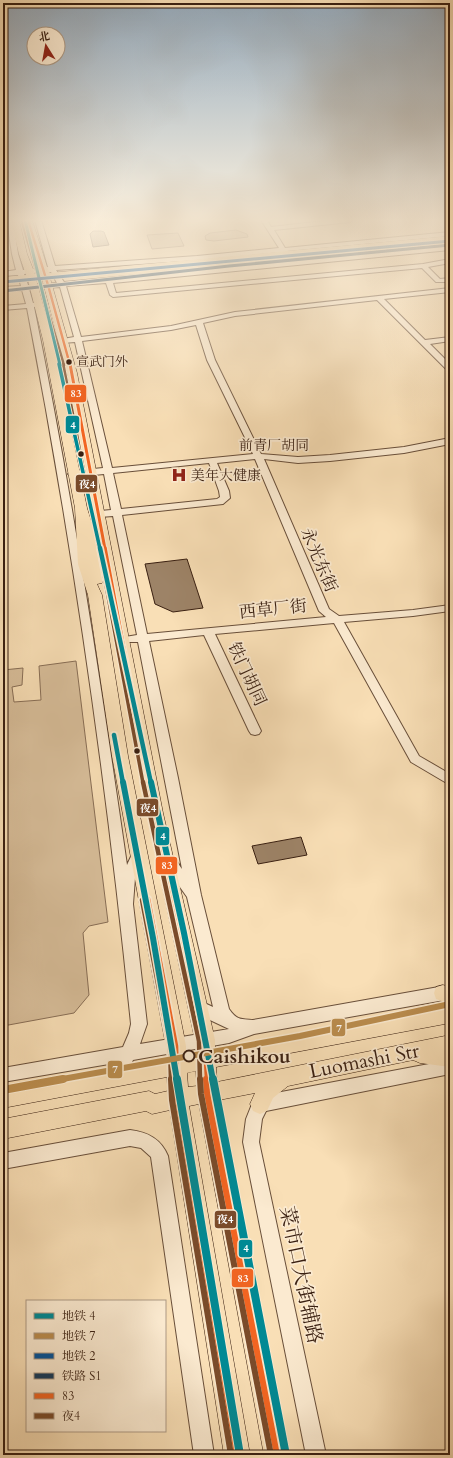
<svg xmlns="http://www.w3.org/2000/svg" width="453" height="1458" font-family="Cardo,'Noto Serif SC',serif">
	<rect width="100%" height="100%" fill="#f9dfb6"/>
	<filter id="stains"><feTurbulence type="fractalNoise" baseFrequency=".005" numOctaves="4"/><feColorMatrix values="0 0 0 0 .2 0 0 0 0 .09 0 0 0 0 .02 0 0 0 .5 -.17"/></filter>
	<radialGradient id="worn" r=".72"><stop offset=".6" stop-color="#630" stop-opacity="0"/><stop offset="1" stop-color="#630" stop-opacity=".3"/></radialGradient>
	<g fill="#d8be9a" stroke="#886e56">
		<path d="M236 230 247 234 248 237 214 241 206 240 205 236 210 233Z"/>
		<path d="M178 233 184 246 152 249 147 235Z"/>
		<path d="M76 661 108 922 89 926 83 933 89 995 74 1013 3 1026V744L7 743V716H3V670L23 668 22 685 12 687 14 702 41 700 39 666Z"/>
	</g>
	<g fill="#9d8367" stroke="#391f11">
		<path d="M93 231H101L104 232 109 245 93 247 90 234Z"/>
		<path d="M187 559 203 608 173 612 155 604 145 564Z"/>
		<path d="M301 837 307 855 258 864 252 846Z"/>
	</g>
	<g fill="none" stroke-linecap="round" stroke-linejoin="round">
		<g stroke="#694f3a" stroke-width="2">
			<g id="minor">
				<path d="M7 220H13L18 254 23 270 48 267 35 220H41L55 266 197 256 279 248 261 220H267L271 227 332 220H353L350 222 274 230 285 248 450 232V236L287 251 288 253 285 255 281 252 197 260 56 270 64 282 450 246V250L113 283 116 293 423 264 450 259V263L428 267 440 279 450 278V282H436L422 268 113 297 110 295 106 283 66 286 81 337 171 326 235 312 450 288V292L384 299 425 340 450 337V341L430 344 450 364V370H447L377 300 235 316 203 323 215 360 261 454 298 457 330 455 404 447 450 438V444L404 453 330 461 298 463 264 459 329 609 339 616 413 610 450 605V611L413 616 344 622 419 756 450 774V785L411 762 334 623 215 634 261 731 259 734 255 735 251 734 249 731 204 635 149 641 178 778 201 895 229 1009C237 1020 240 1019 253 1020L450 985V999L254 1034 229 1043 133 1060 123 1082 117 1084 111 1082 109 1077 115 1063 3 1082V1068L123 1047 129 1033 131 1024C107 784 73 545 27 308L3 310V306L26 304 22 290 3 291V287L21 286 18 275 3 276V272L16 270 12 254ZM43 272 46 274 51 272 57 283 28 285 24 274ZM60 287 74 337 63 339 59 341 63 343 75 342 103 468 73 471 68 474 73 477 104 474 111 510 100 511 95 514 100 517 113 516 137 635 119 638 118 640 119 642H138L182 869C177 862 173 852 162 855L160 859 187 897 213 1007 198 1000 193 1002 190 1007 193 1012 229 1029 140 1044 147 1024 133 904 135 878 146 854 144 850 139 849 134 850 127 865C100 678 72 492 34 307L42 305 38 303H33L29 289ZM196 325 207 360 253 454 112 468 82 341 171 330ZM255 459 319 611 326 617 147 634 122 515 223 504 230 498 229 491 217 463ZM209 463 219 491 220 497 217 499 121 509 113 473Z"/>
				<path d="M450 1060V1074L266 1111 262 1119 259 1142 326 1455H306L243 1142 246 1119 254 1099 260 1096Z"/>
				<path d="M130 1130C148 1132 161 1139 168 1156L214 1455H194L151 1157 141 1148 130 1146 3 1169V1153Z"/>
			</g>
		</g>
		<g stroke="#391f11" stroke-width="1">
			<g id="major">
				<path d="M11 220H19L27 254 35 274H40L24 220H32L49 273 450 236V240L50 278 77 373 163 813 215 1040V1050L450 1007V1023L216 1067 217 1082 450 1035V1067L420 1063 413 1060 288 1086 273 1098 267 1111 260 1114 253 1111 250 1104 255 1093 219 1100 290 1455H264L199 1104 189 1106 250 1455H224L170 1110 152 1114 146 1111 3 1139V1119L149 1091 155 1094 168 1091 167 1077 3 1108V1088L167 1058 166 1046 112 756 88 595 78 564 75 508 43 340 28 280 3 283V277L26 275 19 254ZM36 279H42L67 373 99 546 87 508 53 340ZM101 562 147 813 195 1040 196 1053 186 1055V1046L128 756 102 595 97 584 102 583 103 580ZM196 1071 197 1086 188 1087 187 1073Z"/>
				<path d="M443 985 450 987V1004L436 999 434 993 436 987Z"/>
			</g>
		</g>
		<use href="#minor" fill="#fbead0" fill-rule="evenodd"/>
		<use href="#major" fill="#f9dfb6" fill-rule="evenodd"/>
		<g stroke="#fbead0" stroke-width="4">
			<path id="bus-1-far4" d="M28 220 48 285 70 365"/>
		</g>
		<g stroke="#fbead0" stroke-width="5">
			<path id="bus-1-far3" d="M70 364 105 549"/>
		</g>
		<g stroke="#fbead0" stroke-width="6">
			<path id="bus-1-far2" d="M105 548 149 783"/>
		</g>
		<g stroke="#fbead0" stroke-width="8">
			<g id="bus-1-far1">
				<path d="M149 782 205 1040 207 1080"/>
				<path d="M148 899 176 1046 177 1080"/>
			</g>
		</g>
		<g stroke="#fbead0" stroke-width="9">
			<g id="bus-1">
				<path d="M177 1079 178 1099 237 1455"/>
				<path d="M206 1079 207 1093 277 1455"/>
			</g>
		</g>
		<g stroke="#fbead0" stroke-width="4">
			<path id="bus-2-far4" d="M22 222 64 365"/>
		</g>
		<g stroke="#fbead0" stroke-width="5">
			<path id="bus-2-far3" d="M63 364 99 549"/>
		</g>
		<g stroke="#fbead0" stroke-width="6">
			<path id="bus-2-far2" d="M99 548 143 783"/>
		</g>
		<g stroke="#fbead0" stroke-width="8">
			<g id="bus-2-far1">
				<path d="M143 782 199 1041 200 1080"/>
				<path d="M142 900 170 1047 171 1080"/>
			</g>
		</g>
		<g stroke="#fbead0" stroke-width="9">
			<g id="bus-2">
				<path d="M171 1079 172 1100 231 1455"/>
				<path d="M200 1079 201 1094 271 1455"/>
			</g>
		</g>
		<use href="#bus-1-far4" stroke="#f26522" stroke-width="2.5"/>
		<use href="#bus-1-far3" stroke="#f26522" stroke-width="3"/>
		<use href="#bus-1-far2" stroke="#f26522" stroke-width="3.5"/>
		<use href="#bus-1-far1" stroke="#f26522" stroke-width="4.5"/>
		<use href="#bus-1" stroke="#f26522" stroke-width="6"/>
		<use href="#bus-2-far4" stroke="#7a4b2a" stroke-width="2.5"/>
		<use href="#bus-2-far3" stroke="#7a4b2a" stroke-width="3"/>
		<use href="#bus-2-far2" stroke="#7a4b2a" stroke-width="3.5"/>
		<use href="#bus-2-far1" stroke="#7a4b2a" stroke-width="4.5"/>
		<use href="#bus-2" stroke="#7a4b2a" stroke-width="6"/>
		<g stroke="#fbead0" stroke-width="4.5">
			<path id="rail-1" d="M3 291 229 266 450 245"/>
		</g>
		<use href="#rail-1" stroke="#11385b" stroke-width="3"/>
		<g stroke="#fbead0" stroke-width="4.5">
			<path id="metro-1-far4" d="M25 220 60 365"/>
		</g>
		<g stroke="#fbead0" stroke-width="5.5">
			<path id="metro-1-far3" d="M59 364 100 549"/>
		</g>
		<g stroke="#fbead0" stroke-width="8">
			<g id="metro-1-far2">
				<path d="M100 548 151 783"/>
				<path d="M114 735 123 783"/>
			</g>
		</g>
		<g stroke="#fbead0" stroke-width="9">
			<g id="metro-1-far1">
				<path d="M123 782 153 938 177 1080"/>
				<path d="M151 782 184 933 213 1080"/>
			</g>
		</g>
		<g stroke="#fbead0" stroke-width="10">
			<g id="metro-1">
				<path d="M177 1079 240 1455"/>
				<path d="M213 1079 286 1455"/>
			</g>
		</g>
		<g stroke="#fbead0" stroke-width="9">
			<path id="metro-2-far1" d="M57 1080 300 1036 450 1004"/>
		</g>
		<g stroke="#fbead0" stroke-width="10">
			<path id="metro-2" d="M3 1090 63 1079"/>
		</g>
		<g stroke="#fbead0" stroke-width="4.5">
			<path id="metro-3" d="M3 282 450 241"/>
		</g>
		<use href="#metro-1-far4" stroke="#008994" stroke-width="3"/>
		<use href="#metro-1-far3" stroke="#008994" stroke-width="3.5"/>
		<use href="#metro-1-far2" stroke="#008994" stroke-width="4.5"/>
		<use href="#metro-1-far1" stroke="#008994" stroke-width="6"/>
		<use href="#metro-1" stroke="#008994" stroke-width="8"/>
		<use href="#metro-2-far1" stroke="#ba8c4d" stroke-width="6"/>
		<use href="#metro-2" stroke="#ba8c4d" stroke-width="8"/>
		<use href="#metro-3" stroke="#00529b" stroke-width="3"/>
	</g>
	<linearGradient id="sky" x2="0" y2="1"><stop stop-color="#95abbe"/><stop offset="0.52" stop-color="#fcf1de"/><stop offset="1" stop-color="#fcf1de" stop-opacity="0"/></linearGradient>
	<rect width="453" height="424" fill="url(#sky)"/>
	<defs>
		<g id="hospital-bare" transform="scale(1.2)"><path d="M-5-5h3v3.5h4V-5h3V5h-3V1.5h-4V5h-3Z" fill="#8f2418" stroke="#fbead0" stroke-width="2.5" paint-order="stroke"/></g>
	</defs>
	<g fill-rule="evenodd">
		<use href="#hospital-bare" x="179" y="475"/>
	</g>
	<g fill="#391f11" stroke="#fbead0" stroke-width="1.5">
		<circle cx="69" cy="362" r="3.5"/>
		<circle cx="81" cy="454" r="3.5"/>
		<circle cx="137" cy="751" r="3.5"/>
	</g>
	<circle fill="#fbead0" stroke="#391f11" stroke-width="2" cx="189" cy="1056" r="5.5"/>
	<g text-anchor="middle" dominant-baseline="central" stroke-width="3.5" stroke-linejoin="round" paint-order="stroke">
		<g font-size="13" fill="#391f11" stroke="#fbead0" text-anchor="start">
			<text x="76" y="362">宣武门外</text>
		</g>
		<g font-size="14" fill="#391f11" stroke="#fbead0">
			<text x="274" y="445">前青厂胡同</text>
		</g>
		<g font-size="14" fill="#391f11" stroke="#fbead0" text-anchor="start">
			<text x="191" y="475">美年大健康</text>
		</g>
		<g font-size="17" fill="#391f11" stroke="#fbead0">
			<text transform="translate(319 560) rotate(67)">永光东街</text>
			<text transform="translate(273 609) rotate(-6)">西草厂街</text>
			<text transform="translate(247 674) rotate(65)">铁门胡同</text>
		</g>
		<g font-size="20" font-weight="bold" fill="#391f11" stroke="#fbead0" text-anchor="start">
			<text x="198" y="1056">Caishikou</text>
		</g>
		<g font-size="20" fill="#391f11" stroke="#fbead0">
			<text transform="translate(364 1061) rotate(-11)">Luomashi Str</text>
			<text transform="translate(301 1275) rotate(78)">菜市口大街辅路</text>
		</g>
	</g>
	<g stroke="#fbead0" stroke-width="1.5">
		<rect x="64" y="384" width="23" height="19" rx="4" fill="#f26522"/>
		<rect x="65" y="415" width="15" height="19" rx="4" fill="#008994"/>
		<rect x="75" y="474" width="23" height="19" rx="4" fill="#7a4b2a"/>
		<rect x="136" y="798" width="23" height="19" rx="4" fill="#7a4b2a"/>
		<rect x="155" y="826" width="15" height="20" rx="4" fill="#008994"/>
		<rect x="155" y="856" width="23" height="19" rx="4" fill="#f26522"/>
		<rect x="331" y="1018" width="15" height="19" rx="4" fill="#ba8c4d"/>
		<rect x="107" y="1060" width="16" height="19" rx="4" fill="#ba8c4d"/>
		<rect x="214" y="1210" width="23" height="19" rx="4" fill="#7a4b2a"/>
		<rect x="238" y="1239" width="15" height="19" rx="4" fill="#008994"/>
		<rect x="231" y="1268" width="23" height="20" rx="4" fill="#f26522"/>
	</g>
	<g font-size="11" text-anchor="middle" font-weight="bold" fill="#fff">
		<text x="76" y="397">83</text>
		<text x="73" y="429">4</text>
		<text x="87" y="488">夜4</text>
		<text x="148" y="812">夜4</text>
		<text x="163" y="840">4</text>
		<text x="167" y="869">83</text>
		<text x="339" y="1032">7</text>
		<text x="115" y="1073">7</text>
		<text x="225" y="1223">夜4</text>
		<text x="246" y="1252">4</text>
		<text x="243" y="1282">83</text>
	</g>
	<rect width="453" height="1458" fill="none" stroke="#f9dfb6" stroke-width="16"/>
	<rect x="4" y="4" width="445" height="1450" fill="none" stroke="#391f11" stroke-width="2"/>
	<rect x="8" y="8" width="437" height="1442" fill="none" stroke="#391f11"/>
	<rect x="26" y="1300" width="140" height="132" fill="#fbead0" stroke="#ad9984"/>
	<rect x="34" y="1313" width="20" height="6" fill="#008994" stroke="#ad9984"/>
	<text x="62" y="1320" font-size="12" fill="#391f11">地铁 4</text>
	<rect x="34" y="1333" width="20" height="6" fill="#ba8c4d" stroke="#ad9984"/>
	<text x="62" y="1340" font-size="12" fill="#391f11">地铁 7</text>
	<rect x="34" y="1353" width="20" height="6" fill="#00529b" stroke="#ad9984"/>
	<text x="62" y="1360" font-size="12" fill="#391f11">地铁 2</text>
	<rect x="34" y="1373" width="20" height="6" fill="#11385b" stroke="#ad9984"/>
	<text x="62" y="1380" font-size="12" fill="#391f11">铁路 S1</text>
	<rect x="34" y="1393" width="20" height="6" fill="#f26522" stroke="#ad9984"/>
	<text x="62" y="1400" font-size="12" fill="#391f11">83</text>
	<rect x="34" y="1413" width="20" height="6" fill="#7a4b2a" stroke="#ad9984"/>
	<text x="62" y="1420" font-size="12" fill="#391f11">夜4</text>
	<g transform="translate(46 46) rotate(349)"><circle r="19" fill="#fbead0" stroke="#ad9984"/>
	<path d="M0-3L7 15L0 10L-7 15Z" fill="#8f2418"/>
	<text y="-6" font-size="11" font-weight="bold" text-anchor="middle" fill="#391f11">北</text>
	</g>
	<rect width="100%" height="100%" filter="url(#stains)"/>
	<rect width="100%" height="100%" fill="url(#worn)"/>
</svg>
